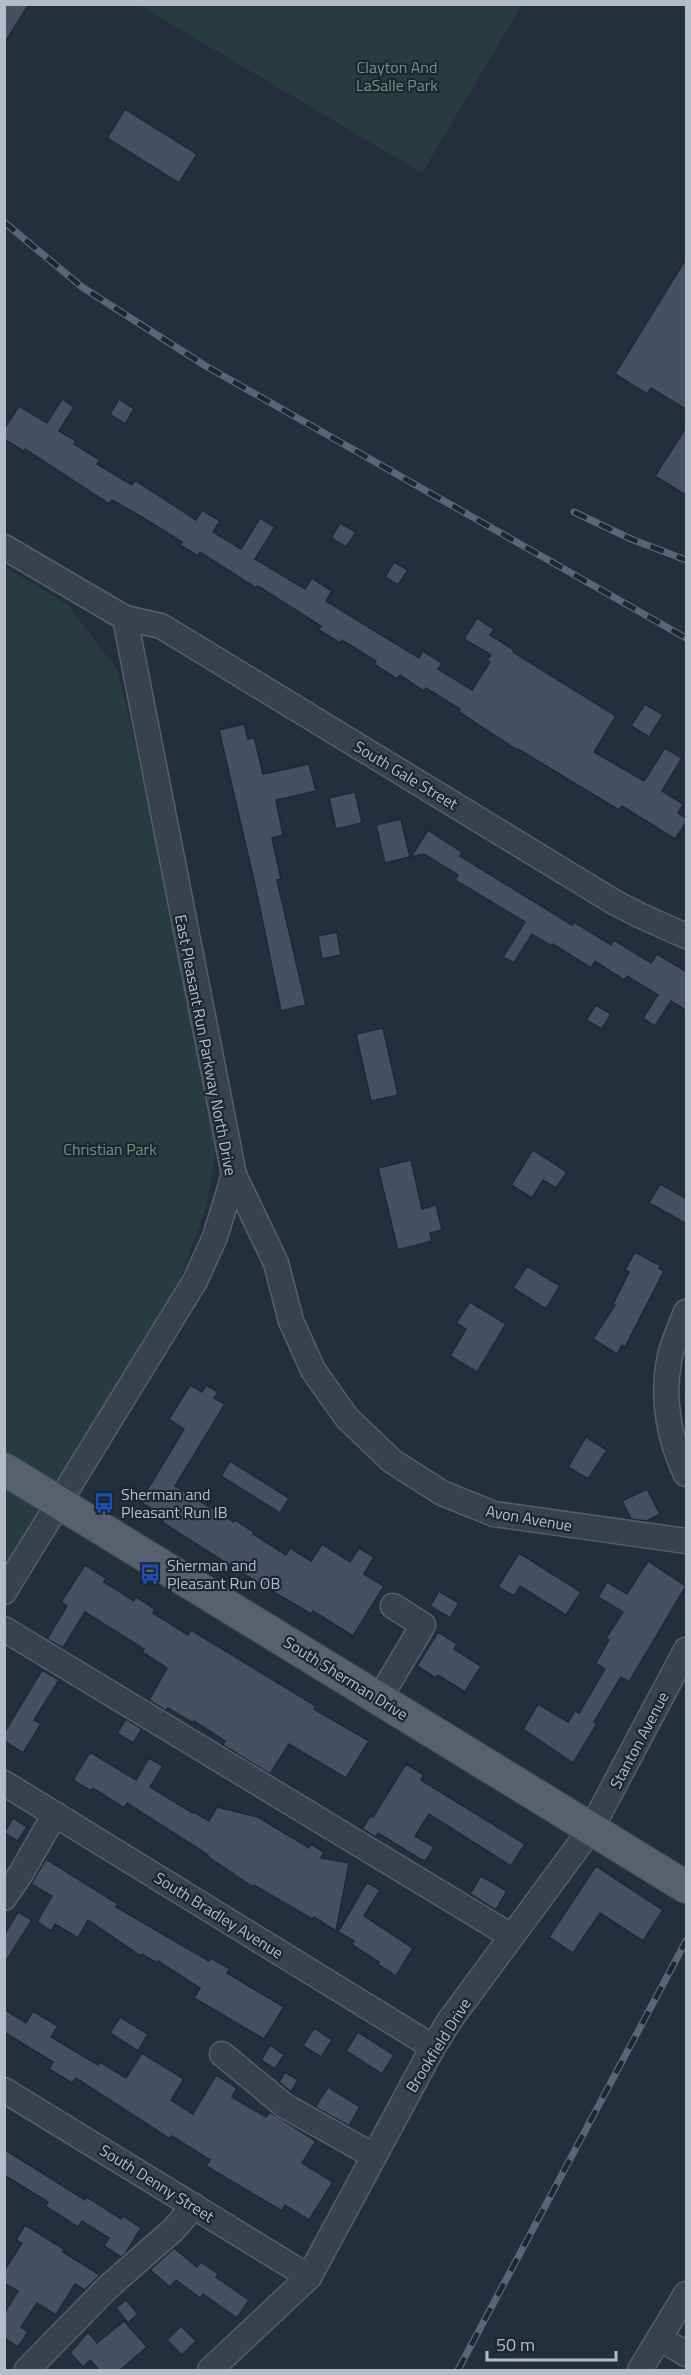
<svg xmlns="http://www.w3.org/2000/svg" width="691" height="2375" font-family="'Titillium Web',sans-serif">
	<rect width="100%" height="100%" fill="#242f3e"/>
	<g fill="#263c3f">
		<path d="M139 5H522L422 173Z"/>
		<path d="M5 567 68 605 118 671 141 771 217 1146 207 1204 180 1279 5 1571Z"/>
	</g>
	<g fill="#455162" stroke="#1f2835" stroke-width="1.5">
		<path d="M4 4H29L4 44Z"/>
		<path d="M125 109 197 154 179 183 107 138Z"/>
		<path d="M687 257V410L651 388 647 394 615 374Z"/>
		<path d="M62 399 74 407 59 431 76 441 74 444 100 460 97 464 132 485 135 480 196 520 202 510 220 521 213 532 241 549 260 518 275 527 255 559 305 589 312 578 332 591 326 601 419 658 423 651 442 663 438 669 472 690 490 662 487 660 491 655 464 639 477 618 494 629 490 635 514 650 513 652 616 716 594 752 644 781 665 748 682 758 662 791 683 804 678 813 687 819V821L675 839 622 806 619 810 518 749 517 750 459 712 460 709 426 688 424 691 400 675 397 679 374 664 376 661 342 640 340 643 319 630 321 626 258 586 256 588 200 552 198 556 180 545 182 542 140 516 112 500 109 504 25 449 23 451 4 439V429L19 406 47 423Z"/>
		<path d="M119 399 134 409 125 424 110 414Z"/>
		<path d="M687 426V496L655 476Z"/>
		<path d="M340 523 356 532 346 547 331 538Z"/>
		<path d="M394 562 408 570 398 585 385 577Z"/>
		<path d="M645 704 663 715 649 737 631 726Z"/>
		<path d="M244 724 248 739 254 737 263 774 309 764 316 791 276 800 283 835 272 838 281 879 277 880 306 1005 281 1011 256 889 219 730Z"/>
		<path d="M355 792 362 823 336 829 329 798Z"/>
		<path d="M401 819 410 857 385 863 376 825Z"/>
		<path d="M428 830 462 852 460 856 572 925 574 922 611 945 614 940 651 963 657 954 687 972V1011L671 1001 655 1026 643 1018 658 995 627 976 624 980 595 961 591 968 553 944 551 946 532 934 514 963 503 957 525 922 455 880 458 875 424 854 411 857Z"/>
		<path d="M337 932 341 955 322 959 318 936Z"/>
		<path d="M596 1005 611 1014 602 1029 586 1020Z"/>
		<path d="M383 1028 398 1095 371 1101 356 1034Z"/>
		<path d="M533 1150 567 1172 556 1188 543 1180 532 1198 511 1185Z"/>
		<path d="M411 1160 422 1209 436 1205 442 1230 430 1233 432 1241 398 1250 378 1168Z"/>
		<path d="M660 1184 687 1199V1224L649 1203Z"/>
		<path d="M635 1252 661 1266 659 1268 664 1271 625 1347 622 1345 617 1354 593 1339 615 1305 613 1304 629 1272 625 1270Z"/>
		<path d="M527 1266 560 1286 546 1309 513 1288Z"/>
		<path d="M470 1302 506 1324 477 1372 450 1356 466 1329 456 1323Z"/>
		<path d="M190 1385 202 1392 206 1385 218 1392 214 1398 225 1404 175 1486 234 1522 235 1520 254 1532 253 1534 286 1555 290 1548 311 1561 322 1544 350 1562 359 1548 374 1557 364 1574 384 1586 353 1636 313 1611 311 1614 240 1572 162 1522 165 1517 140 1502 184 1429 169 1419Z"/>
		<path d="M586 1437 607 1450 588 1479 568 1467Z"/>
		<path d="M230 1461 289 1498 280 1513 221 1476Z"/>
		<path d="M647 1489 660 1514 647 1521 631 1519 622 1501Z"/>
		<path d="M519 1553 581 1592 566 1615 520 1586 514 1596 498 1587Z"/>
		<path d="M648 1561 686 1586 629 1682 621 1677 594 1722 597 1724 573 1763 523 1729 538 1704 568 1722 575 1711 579 1713 605 1669 596 1663 609 1640 606 1638 623 1612 598 1597 607 1582 627 1594Z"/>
		<path d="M85 1565 106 1578 104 1582 134 1601 136 1597 155 1609 153 1613 188 1635 191 1630 316 1706 314 1709 369 1741 346 1778 289 1744 270 1774 223 1745 225 1741 194 1721 193 1723 168 1708 166 1711 149 1700 167 1668 142 1652 144 1649 85 1612 63 1648 47 1639 67 1606 61 1602Z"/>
		<path d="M439 1591 459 1603 450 1618 430 1606Z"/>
		<path d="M438 1632 457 1644 454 1649 481 1666 465 1692 438 1675 436 1678 417 1666Z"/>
		<path d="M42 1670 59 1680 34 1720 41 1724 23 1753 4 1741V1733Z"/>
		<path d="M126 1719 142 1729 133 1743 117 1733Z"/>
		<path d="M90 1752 136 1780 149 1758 163 1766 150 1787 193 1813 194 1812 209 1821 217 1807 258 1817 309 1848 311 1844 324 1852 321 1858 349 1863 336 1931 314 1917 312 1919 254 1885 253 1887 207 1856 208 1855 127 1803 124 1808 93 1788 91 1791 73 1780Z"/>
		<path d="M406 1764 424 1775 421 1780 525 1844 511 1866 429 1814 415 1836 434 1847 425 1862 378 1833 376 1837 362 1829 371 1815 373 1817Z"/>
		<path d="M13 1818 27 1827 18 1841 4 1833Z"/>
		<path d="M46 1859 118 1904 116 1907 209 1961 211 1958 230 1969 227 1973 284 2007 264 2039 194 1998 200 1988 158 1961 157 1963 142 1954 141 1956 88 1920 78 1938 55 1924 51 1931 37 1922 52 1896 31 1884Z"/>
		<path d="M596 1866 663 1910 643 1941 600 1913 573 1953 549 1937Z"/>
		<path d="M481 1876 507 1891 496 1910 470 1894Z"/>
		<path d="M367 1882 380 1890 364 1916 413 1948 396 1976 378 1964 379 1962 351 1944 354 1941 338 1932Z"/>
		<path d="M18 1912 32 1920 4 1964V1935Z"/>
		<path d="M4 2009 26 2023 33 2011 58 2026 51 2037 98 2065 100 2062 126 2078 142 2053 184 2079 171 2100 193 2114 216 2075 237 2088 232 2097 266 2117 270 2112 316 2141 302 2163 333 2182 309 2220 285 2205 282 2211 206 2166 210 2160 172 2136 170 2139 76 2078 72 2083 49 2069 53 2062 4 2032Z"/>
		<path d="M120 2017 148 2034 138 2051 110 2033Z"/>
		<path d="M314 2028 332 2040 321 2057 303 2046Z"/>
		<path d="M358 2032 394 2055 382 2074 346 2051Z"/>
		<path d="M270 2045 284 2055 275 2069 261 2060Z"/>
		<path d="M285 2072 298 2080 291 2092 279 2082Z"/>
		<path d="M328 2087 360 2107 349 2126 315 2107Z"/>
		<path d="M4 2149 85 2200 87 2197 121 2219 123 2216 141 2228 125 2254 121 2257 104 2246 109 2238 82 2221 78 2227 45 2206 48 2202 4 2175Z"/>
		<path d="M25 2225 64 2249 63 2252 100 2275 85 2290 75 2284 56 2315 37 2303 21 2327 28 2332 18 2347 4 2338V2314L18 2291 4 2283V2271L22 2243 16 2240Z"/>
		<path d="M174 2248 197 2267 201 2262 218 2274 216 2277 249 2300 237 2318 203 2294 200 2298 176 2280 170 2287 150 2270Z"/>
		<path d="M126 2300 138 2314 128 2323 116 2308Z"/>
		<path d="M124 2321 147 2347 120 2370H99L90 2360 83 2367 70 2353 88 2332 97 2343Z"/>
		<path d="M181 2326 196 2341 182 2355 167 2340Z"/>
	</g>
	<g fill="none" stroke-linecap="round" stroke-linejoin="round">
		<g stroke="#565f6c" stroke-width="27">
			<g id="minor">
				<path d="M4 547 125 618 234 1175 215 1237 195 1281 4 1592"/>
				<path d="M125 618 161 626 614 902 639 915 686 936"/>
				<path d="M234 1175 276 1263 291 1321 313 1370 347 1418 392 1461 442 1493 494 1514 686 1541"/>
				<path d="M686 1312C680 1328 672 1344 669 1361 662 1398 669 1440 686 1474"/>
				<path d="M4 1629 511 1936"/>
				<path d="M379 1699 423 1625 393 1606"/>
				<path d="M4 1783 433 2047"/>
				<path d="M4 1898 20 1875 55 1814"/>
				<path d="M222 2054 285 2106 374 2156"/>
				<path d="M4 2090 309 2277"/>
				<path d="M660 2338 686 2354"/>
				<path d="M27 2370 106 2289 173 2230 194 2206"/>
				<path d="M210 2370 309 2277 433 2047 450 2020 591 1829 686 1650"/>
				<path d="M640 2370 686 2294"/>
			</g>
		</g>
		<g stroke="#414a57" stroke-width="34">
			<path id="major" d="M4 1469 686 1887"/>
		</g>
		<use href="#minor" stroke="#38414e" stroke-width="24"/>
		<use href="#major" stroke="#56606e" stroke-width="32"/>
		<g stroke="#5a6575" stroke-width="7">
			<g id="rail">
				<path d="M4 222 82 287 204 365 686 638"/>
				<path d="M574 512 631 539 686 560"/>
				<path d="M458 2370 686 1941"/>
			</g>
		</g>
		<use href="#rail" stroke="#1d2633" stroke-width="4.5" stroke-dasharray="14" stroke-linecap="butt"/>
	</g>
	<defs>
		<g id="bus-bare" transform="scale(1.62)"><path d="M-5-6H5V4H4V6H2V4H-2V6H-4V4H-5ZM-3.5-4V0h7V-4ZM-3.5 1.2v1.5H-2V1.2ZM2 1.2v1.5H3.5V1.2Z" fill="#1a4fb4" stroke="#1d2633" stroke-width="2.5" paint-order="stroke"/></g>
	</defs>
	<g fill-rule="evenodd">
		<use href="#bus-bare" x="104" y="1503"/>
		<use href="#bus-bare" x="150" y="1574"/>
	</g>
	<g text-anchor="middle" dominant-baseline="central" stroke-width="4.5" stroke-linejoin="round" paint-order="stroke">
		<g font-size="16" fill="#6b9a76" stroke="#1d2633">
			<text x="397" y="67">Clayton And<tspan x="397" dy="18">LaSalle Park</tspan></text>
			<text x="110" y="1149">Christian Park</text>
		</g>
		<g font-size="16" fill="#b4bcc9" stroke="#1d2633">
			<text transform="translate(406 775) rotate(31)">South Gale Street</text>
			<text transform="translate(206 1045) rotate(79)">East Pleasant Run Parkway North Drive</text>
			<text transform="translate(529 1518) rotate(10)">Avon Avenue</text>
			<text transform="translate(346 1678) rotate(32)">South Sherman Drive</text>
			<text transform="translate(639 1740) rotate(-62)">Stanton Avenue</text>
			<text transform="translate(219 1915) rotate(32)">South Bradley Avenue</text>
			<text transform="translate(438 2045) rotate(-58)">Brookfield Drive</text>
			<text transform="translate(157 2183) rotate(32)">South Denny Street</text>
		</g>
		<g font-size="16" fill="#b4bcc9" stroke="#1d2633" text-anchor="start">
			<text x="121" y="1494">Sherman and<tspan x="121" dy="18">Pleasant Run IB</tspan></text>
			<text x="167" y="1565">Sherman and<tspan x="167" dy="18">Pleasant Run OB</tspan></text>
		</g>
	</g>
	<rect width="691" height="2375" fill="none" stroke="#b4bcc9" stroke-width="12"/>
	<path d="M487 2351v9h129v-9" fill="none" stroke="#b4bcc9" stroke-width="3"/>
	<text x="496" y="2351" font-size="18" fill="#b4bcc9" stroke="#1d2633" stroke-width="4.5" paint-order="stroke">50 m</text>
</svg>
